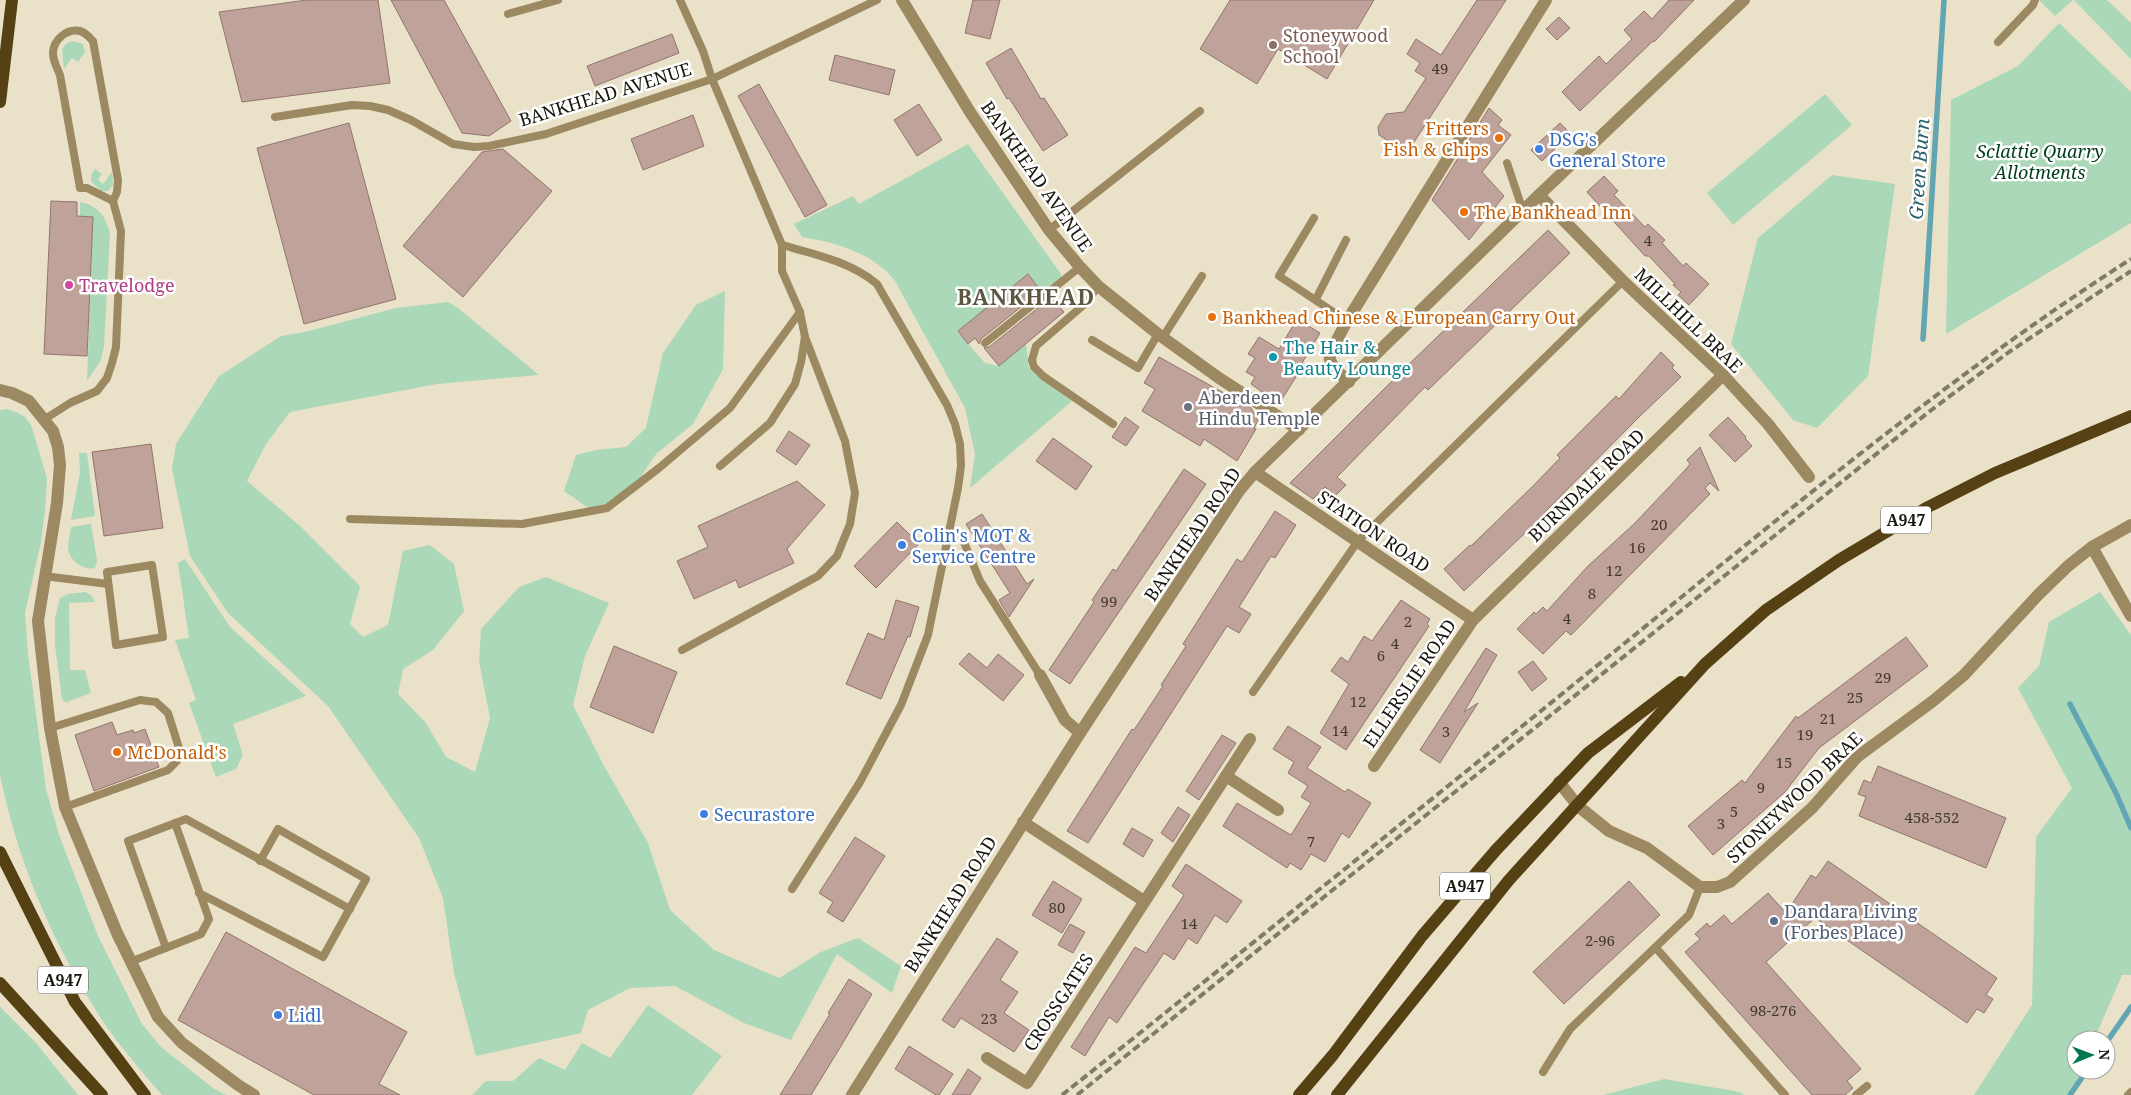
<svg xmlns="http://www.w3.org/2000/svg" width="2131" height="1095" font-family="'Noto Serif',serif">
	<rect width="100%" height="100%" fill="#e9e2c8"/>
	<g fill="#aad8b8">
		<path d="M2039 0H2073L2055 16Z"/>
		<path d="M2074 0H2107L2131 23V59Z"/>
		<path d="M2059 23 2131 92V223L1946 334 1951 100 2018 66Z"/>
		<path d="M73 41 83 44 85 52 78 62 72 58 64 69 62 49 67 43Z"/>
		<path d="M1825 94 1852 125 1733 225 1707 193Z"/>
		<path d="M968 144 1061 274V278L1049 287H1038L958 332 985 363 999 366 1026 344 1029 368 1037 376 1072 401 970 488 975 454 965 408 895 281C875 254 835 242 802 237L794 224 853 196 859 204Z"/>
		<path d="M95 169 102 174 98 180 103 184 112 172 113 185 108 191H101L91 181V175Z"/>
		<path d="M1832 175 1895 184 1868 376 1817 428 1793 420 1731 344 1758 238Z"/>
		<path d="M80 202C97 205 106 216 110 233L104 347 101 360 87 381 93 217 80 216Z"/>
		<path d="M725 291 723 369 693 424 656 454 628 496 590 509 564 491 576 455 596 450 626 447 646 428 663 353 696 305Z"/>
		<path d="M448 302 458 308 539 375 437 384 290 412 266 444 247 481 300 526 360 586 350 624 363 637 388 625 403 551 430 545 454 564 464 611 433 650 403 669 398 694 426 723 446 757 475 772 490 718 479 661 481 629 519 587 546 577 609 603 585 656 573 705 603 764 648 843 670 910 714 950 779 978 821 952 858 938 901 966 892 993 837 954 791 1040 744 1023 675 986 630 988 588 1010 581 1033 476 1056 454 973 443 898 419 838 328 706 228 613 190 556 172 469 176 444 219 376 281 336 305 332 396 308Z"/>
		<path d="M7 409 16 412 25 417 31 425 47 478 45 511 41 542 25 613 28 654 46 789 59 835 98 936 142 1024 161 1047 213 1088 226 1095H162C138 1067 113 1039 94 1007 49 935 17 858 0 775V410Z"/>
		<path d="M79 453H87L95 516 71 520 80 473Z"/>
		<path d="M91 524 97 561 95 568C83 571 69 560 68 548 68 541 70 534 71 527Z"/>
		<path d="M185 559 230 627 306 696 233 724 243 755 236 769 216 777 189 703 196 700 175 640 189 638 178 563Z"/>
		<path d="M85 592 91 595 95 602 69 603 70 670H85L91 693 67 702 68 704 62 699 55 645V618L60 598 68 594Z"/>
		<path d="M2100 592 2131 635V975H2122L2094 1040H2076V1070H2081L2071 1095H1974L2032 1005 2036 837 2072 788 2018 688 2039 666 2049 622Z"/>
		<path d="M648 1005 722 1056 692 1095H472L486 1081H513L539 1058 565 1070 582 1043 610 1058Z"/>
		<path d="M0 1007 36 1043 78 1095H0Z"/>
		<path d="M1664 1079 1740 1092 1744 1095H1603Z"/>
	</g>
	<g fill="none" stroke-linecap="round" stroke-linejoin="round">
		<g stroke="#61a6b2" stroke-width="5.5">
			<path d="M1923 339 1944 0"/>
			<path d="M2070 704 2116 793 2131 828"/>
			<path d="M2106 1043 2131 1007"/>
			<path d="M2070 1095 2087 1070"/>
		</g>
	</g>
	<g fill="#bfa29a" stroke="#91756e">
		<path d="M307 0H378L390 83 242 102 219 12Z"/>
		<path d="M391 0H444L511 121 489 136 462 133Z"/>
		<path d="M973 0H1000L990 39 965 33Z"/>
		<path d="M1230 0H1374L1327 79 1278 49 1257 84 1200 49Z"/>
		<path d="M1477 0H1506L1407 153 1379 135 1378 127 1386 114 1404 112 1426 78 1415 71 1420 63 1407 54 1416 39 1441 55Z"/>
		<path d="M1669 0H1694L1654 42 1653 41 1580 111 1562 92 1599 56 1606 64 1632 39 1624 30 1644 11 1652 19Z"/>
		<path d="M1559 17 1570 28 1557 40 1546 29Z"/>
		<path d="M672 34 679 53 595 86 587 66Z"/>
		<path d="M1011 48 1041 99 1044 98 1068 135 1043 151 1009 98 1007 99 986 63Z"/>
		<path d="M835 55 895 70 889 95 829 80Z"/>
		<path d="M759 84 827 205 805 217 738 96Z"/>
		<path d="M919 104 942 140 917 156 894 120Z"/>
		<path d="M1489 108 1502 120 1498 125 1511 135 1482 172 1504 196 1469 240 1432 200Z"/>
		<path d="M693 115 704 146 643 170 631 139Z"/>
		<path d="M349 123 396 299 304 324 257 148Z"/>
		<path d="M1560 123 1571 134 1542 161 1531 150Z"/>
		<path d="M503 149 552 191 463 297 403 246 482 152Z"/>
		<path d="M1604 176 1618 191 1614 195 1645 227 1648 224 1665 240 1662 243 1683 266 1686 263 1709 284 1689 305 1678 295 1681 292 1673 285 1675 284 1649 256H1645L1587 192Z"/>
		<path d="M51 201 77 202V216L93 217 87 356 44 354Z"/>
		<path d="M1548 230 1570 253 1428 390 1425 387 1337 477 1346 485 1335 496 1325 487 1313 499 1290 483 1406 367Z"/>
		<path d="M1028 274 1041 291 981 339 979 344 975 338 968 344 958 331Z"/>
		<path d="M1053 299 1064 312 999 366 984 348 989 347 1048 300 1049 302Z"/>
		<path d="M1297 319 1320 333 1302 363 1304 364 1279 404 1251 384 1255 377 1246 372 1255 358 1248 354 1259 337 1279 349Z"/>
		<path d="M1661 352 1674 365 1672 368 1681 377 1638 418 1544 513 1545 514 1464 591 1444 569 1470 545 1471 546 1534 485 1560 458 1557 455 1616 396 1619 399Z"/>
		<path d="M1159 357 1251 408 1258 421 1254 428 1256 429 1237 461 1204 439 1200 446 1142 411 1155 389 1144 383Z"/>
		<path d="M1125 417 1139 427 1126 446 1112 437Z"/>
		<path d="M1728 417 1746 437 1745 438 1752 446 1735 462 1709 435Z"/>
		<path d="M789 431 810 445 796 465 776 451Z"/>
		<path d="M1053 438 1092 466 1076 490 1036 461Z"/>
		<path d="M151 444 163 528 104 536 92 452Z"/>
		<path d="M1700 447 1719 491 1710 483 1705 488 1710 494 1698 506 1571 635 1566 631 1543 654 1517 629 1534 612 1536 614 1543 607 1547 611 1588 566 1634 524 1686 469 1690 464 1687 460Z"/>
		<path d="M1184 469 1206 484 1070 684 1049 670 1094 602 1092 600 1113 569 1116 571Z"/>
		<path d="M797 481 825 505 787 549 794 563 739 588 736 580 694 599 677 561 708 547 698 526Z"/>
		<path d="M1275 511 1296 525 1275 558 1271 556 1239 607 1251 614 1239 633 1227 626 1088 843 1067 831 1132 729 1134 730 1163 686 1161 685 1186 646 1183 644 1237 559 1242 562Z"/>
		<path d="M982 514 1027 584 1034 579 1009 617 999 600 1010 593 966 524Z"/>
		<path d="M897 522 919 544 876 588 854 566Z"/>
		<path d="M896 600 919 607 910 637 908 636 881 699 846 684 868 633 884 640Z"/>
		<path d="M1401 600 1430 619 1427 624 1429 626 1346 750 1320 733 1349 684 1331 671 1341 657 1348 662 1364 636 1372 641Z"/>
		<path d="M1906 637 1928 666 1819 748 1785 792 1713 855 1688 826 1742 780 1745 783 1796 716 1798 718Z"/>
		<path d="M614 646 677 672 653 733 590 707Z"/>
		<path d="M1486 648 1497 655 1464 712 1478 703 1440 763 1420 750Z"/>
		<path d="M969 653 987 668 998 654 1024 675 1003 701 959 664Z"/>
		<path d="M1533 661 1547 679 1532 691 1518 672Z"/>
		<path d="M112 722 117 735 133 730 134 733 145 729 159 767 94 791 75 735Z"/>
		<path d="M1288 726 1321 747 1307 768 1345 792 1348 789 1371 803 1349 838 1342 833 1325 862 1311 854 1301 870 1290 863 1287 868 1223 826 1237 803 1291 835 1311 803 1301 797 1308 786 1288 773 1294 762 1273 749Z"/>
		<path d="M1222 735 1236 743 1199 800 1186 791Z"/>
		<path d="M1878 766 2006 818 1986 868 1859 816 1866 797 1858 794 1864 780 1871 783Z"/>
		<path d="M1178 807 1190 815 1173 842 1161 833Z"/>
		<path d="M1132 828 1153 840 1143 857 1123 844Z"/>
		<path d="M855 837 885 856 843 922 827 912 833 902 819 893Z"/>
		<path d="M1828 861 1997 978 1986 995 1993 999 1984 1013 1977 1009 1967 1023 1815 918 1766 962 1861 1069 1847 1081 1853 1088 1845 1095H1812L1685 952 1700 939 1695 934 1707 923 1710 927 1724 915 1732 924 1768 893 1786 913 1811 875 1816 878Z"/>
		<path d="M1186 864 1242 901 1227 923 1215 915 1197 944 1188 938 1174 960 1164 953 1117 1023 1109 1017 1085 1056 1071 1047 1135 947 1146 953 1184 895 1172 886Z"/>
		<path d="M1053 881 1082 899 1062 933 1032 915Z"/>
		<path d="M1629 881 1660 915 1564 1004 1533 972Z"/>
		<path d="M1070 924 1085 932 1073 953 1058 945Z"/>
		<path d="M226 932 407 1032 379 1084 400 1095H314L178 1020Z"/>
		<path d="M997 938 1018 952 1000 980 1018 992 1004 1013 1029 1030 1014 1052 961 1018 954 1028 942 1020Z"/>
		<path d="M849 979 872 994 838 1051 811 1095H780L830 1014 828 1013Z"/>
		<path d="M909 1046 953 1074 939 1095H936L895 1069Z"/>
		<path d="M968 1069 981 1078 970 1095H952Z"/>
	</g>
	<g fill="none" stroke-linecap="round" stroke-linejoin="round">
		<g stroke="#9c8861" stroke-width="8">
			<path d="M680 0 703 51 712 79 782 245C814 254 851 262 877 284L947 405 955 424 960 444 961 466 958 488 928 635 901 705 860 782 792 889"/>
			<path d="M508 14 558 0"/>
			<path d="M1998 42 2033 5 2035 0"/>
			<path d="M275 117 352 105 370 106 388 110 411 120 453 144 474 147 489 146 546 134 712 79 877 0"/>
			<path d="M1507 163 1523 211"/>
			<path d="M1314 218 1279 276 1347 321"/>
			<path d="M1049 230 1200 111"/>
			<path d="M1098 286 1087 302 1036 346 1032 360 1034 367 1043 376 1113 424"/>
			<path d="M1316 299 1346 240"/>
			<path d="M1163 337 1202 276"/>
			<path d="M1092 340 1138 368 1158 334"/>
			<path d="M985 343 1080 267"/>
			<path d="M45 419 70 403 97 391 107 378 112 363 116 347 121 231 113 201 117 192 118 180 93 41C89 37 85 32 80 31 67 28 53 40 53 53 53 61 57 68 60 75L80 188H87L113 201"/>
			<path d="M720 466 770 423 795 384 801 362 805 337 800 312 782 271V245"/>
			<path d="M350 519 522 524 607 508 659 468 730 408 800 312"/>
			<path d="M963 540 980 581 1040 675"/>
			<path d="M152 565 163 637 116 645 107 572Z"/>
			<path d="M44 576 108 584"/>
			<path d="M682 650 818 576 837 556 850 524 855 493 845 441 805 337"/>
			<path d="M1253 692 1358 541 1623 281"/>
			<path d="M50 728 140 700 156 702 168 713 179 748 177 761 168 770 65 807"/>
			<path d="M199 893 323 957 366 879 278 829 260 861"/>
			<path d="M166 948 128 841 186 819 350 909"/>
			<path d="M1656 948 1785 1095"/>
			<path d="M130 962 201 934 209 919 175 823"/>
			<path d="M1543 1072 1570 1029 1689 915 1700 887"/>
			<path d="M1856 1095 1867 1086"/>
			<path d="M2128 1095 2131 1092"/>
		</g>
		<g stroke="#9c8861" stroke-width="12">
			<path d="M1539 195 1623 281 1723 375 1768 424 1809 477"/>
			<path d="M1349 382C1341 374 1327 365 1330 353L1347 321 1546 0"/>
			<path d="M0 390 12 393 29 401 53 431 58 447 60 465 57 503 38 621 50 728 65 807 117 933 158 1017 182 1043 238 1085 254 1095"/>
			<path d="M1255 472 1473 620"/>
			<path d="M2092 547 2131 616"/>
			<path d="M1040 675 1065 720 1080 733"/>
			<path d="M1374 766 1473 620 1723 375"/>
			<path d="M1226 776 1278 810"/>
			<path d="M1559 782 1578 806 1609 831 1647 848 1700 887H1717L1730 882 1812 808 1857 757 1933 701 1964 675 2038 595 2068 566 2092 547 2131 525"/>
			<path d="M1023 822 1144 901"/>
			<path d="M987 1058 1027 1083 1250 739"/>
		</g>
		<g stroke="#9c8861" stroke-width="12">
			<path d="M902 0 970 112 1049 230 1080 267 1098 286 1158 334 1219 378 1299 430"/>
			<path d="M852 1095 1080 733 1239 491 1255 472 1539 195 1744 0"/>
		</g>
		<g stroke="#554113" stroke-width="12">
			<path d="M0 102 12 0"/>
			<path d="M0 852 75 1002 145 1095"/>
			<path d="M0 983 102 1095"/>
			<path d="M1299 1095 1333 1055 1422 936 1496 850 1588 753 1681 682"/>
			<path d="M1337 1095 1509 880 1705 664 1766 610 1839 560 1928 507 1995 473 2131 416"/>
		</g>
		<g stroke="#807b69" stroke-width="4" stroke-dasharray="8 4" stroke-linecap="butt">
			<path d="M1062 1095C1247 948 1431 800 1615 651 1783 515 1949 376 2131 259"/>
			<path d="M1077 1095 1930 411 2009 352 2131 271"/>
		</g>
	</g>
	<circle fill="#8d6e63" stroke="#fff" stroke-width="2" cx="1273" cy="45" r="5"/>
	<g fill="#e8710a" stroke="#fff" stroke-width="2">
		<circle cx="1499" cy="138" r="5"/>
		<circle cx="1464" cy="212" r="5"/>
		<circle cx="1212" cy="317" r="5"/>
		<circle cx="117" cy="752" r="5"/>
	</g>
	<g fill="#3f7fe0" stroke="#fff" stroke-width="2">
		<circle cx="1539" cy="149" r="5"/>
		<circle cx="902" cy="545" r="5"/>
		<circle cx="704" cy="814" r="5"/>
		<circle cx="278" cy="1015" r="5"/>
	</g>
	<circle fill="#d1479c" stroke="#fff" stroke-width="2" cx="69" cy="285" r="5"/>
	<circle fill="#0f9aa8" stroke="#fff" stroke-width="2" cx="1273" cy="357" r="5"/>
	<circle fill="#6b7280" stroke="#fff" stroke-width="2" cx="1188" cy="407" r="5"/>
	<circle fill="#5c6f8a" stroke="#fff" stroke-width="2" cx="1774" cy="921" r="5"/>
	<g text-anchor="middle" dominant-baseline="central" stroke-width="5" stroke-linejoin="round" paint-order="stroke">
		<g font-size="15" fill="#423930">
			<text x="1440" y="68">49</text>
			<text x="1648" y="240">4</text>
			<text x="1659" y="524">20</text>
			<text x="1637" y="547">16</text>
			<text x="1614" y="570">12</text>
			<text x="1592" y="593">8</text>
			<text x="1109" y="601">99</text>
			<text x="1567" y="618">4</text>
			<text x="1408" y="621">2</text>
			<text x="1395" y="643">4</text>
			<text x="1381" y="655">6</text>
			<text x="1883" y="677">29</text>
			<text x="1855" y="697">25</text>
			<text x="1358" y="701">12</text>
			<text x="1828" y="718">21</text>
			<text x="1340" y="730">14</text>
			<text x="1446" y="731">3</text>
			<text x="1805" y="734">19</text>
			<text x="1784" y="762">15</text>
			<text x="1761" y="787">9</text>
			<text x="1734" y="811">5</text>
			<text x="1932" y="817">458-552</text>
			<text x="1721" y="823">3</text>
			<text x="1311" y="841">7</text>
			<text x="1057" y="907">80</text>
			<text x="1189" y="923">14</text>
			<text x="1600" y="940">2-96</text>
			<text x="1773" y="1010">98-276</text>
			<text x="989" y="1018">23</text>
		</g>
		<g fill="#fff" stroke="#5e5c56" stroke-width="1">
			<rect x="1881" y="506.5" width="50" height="27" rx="4"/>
			<rect x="1440" y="872.5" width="50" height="27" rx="4"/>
			<rect x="38" y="966.5" width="50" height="27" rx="4"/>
		</g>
		<g font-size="16" font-weight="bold" fill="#19160d">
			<text x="1906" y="520">A947</text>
			<text x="1465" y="886">A947</text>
			<text x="63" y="980">A947</text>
		</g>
		<g font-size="18" fill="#785e54" stroke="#fff" text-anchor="start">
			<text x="1283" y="35">Stoneywood<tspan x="1283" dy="21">School</tspan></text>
		</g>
		<g font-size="18" fill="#19160d" stroke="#fff">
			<text transform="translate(605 94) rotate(-17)">BANKHEAD AVENUE</text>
			<text transform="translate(1037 176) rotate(55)">BANKHEAD AVENUE</text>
			<text transform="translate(1689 320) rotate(44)">MILLHILL BRAE</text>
			<text transform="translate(1586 485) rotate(-44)">BURNDALE ROAD</text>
			<text transform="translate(1374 531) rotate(34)">STATION ROAD</text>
			<text transform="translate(1192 534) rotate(-56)">BANKHEAD ROAD</text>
			<text transform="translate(1409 683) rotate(-56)">ELLERSLIE ROAD</text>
			<text transform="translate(1794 797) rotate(-44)">STONEYWOOD BRAE</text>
			<text transform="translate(950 904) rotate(-58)">BANKHEAD ROAD</text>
			<text transform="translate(1058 1002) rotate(-57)">CROSSGATES</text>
		</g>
		<g font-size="18" fill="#c56008" stroke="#fff" text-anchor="start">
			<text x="1489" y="128" text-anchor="end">Fritters<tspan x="1489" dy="21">Fish &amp; Chips</tspan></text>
			<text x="1474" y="212">The Bankhead Inn</text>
			<text x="1222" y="317">Bankhead Chinese &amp; European Carry Out</text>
			<text x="127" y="752">McDonald's</text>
		</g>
		<g font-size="18" fill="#366cbe" stroke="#fff" text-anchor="start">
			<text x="1549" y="139">DSG's<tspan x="1549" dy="21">General Store</tspan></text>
			<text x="912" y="535">Colin's MOT &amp;<tspan x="912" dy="21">Service Centre</tspan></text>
			<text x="714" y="814">Securastore</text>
			<text x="288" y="1015">Lidl</text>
		</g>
		<g font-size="18" font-style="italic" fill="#003f20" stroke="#fff">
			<text x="2040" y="151">Sclattie Quarry<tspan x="2040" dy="21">Allotments</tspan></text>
		</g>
		<g font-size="18" fill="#b23c85" stroke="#fff" text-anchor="start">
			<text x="79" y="285">Travelodge</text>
		</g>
		<g font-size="18" fill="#0d838f" stroke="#fff" text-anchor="start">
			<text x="1283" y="347">The Hair &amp;<tspan x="1283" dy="21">Beauty Lounge</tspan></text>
		</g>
		<g font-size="18" fill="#5b616d" stroke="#fff" text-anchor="start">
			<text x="1198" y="397">Aberdeen<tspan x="1198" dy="21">Hindu Temple</tspan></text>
		</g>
		<g font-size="18" fill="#4e5e75" stroke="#fff" text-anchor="start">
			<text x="1784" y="911">Dandara Living<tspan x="1784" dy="21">(Forbes Place)</tspan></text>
		</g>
		<g font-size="19" font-style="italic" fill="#28616b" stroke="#fff">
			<text transform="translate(1919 169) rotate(-86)">Green Burn</text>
		</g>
		<g font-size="22" font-weight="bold" letter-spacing="1" fill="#5d5740" stroke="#fff">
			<text x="1026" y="296">BANKHEAD</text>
		</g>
	</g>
	<g transform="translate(2091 1055) rotate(89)"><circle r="24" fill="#ffffff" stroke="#a3a29e"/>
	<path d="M0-4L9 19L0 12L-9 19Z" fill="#027752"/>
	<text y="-8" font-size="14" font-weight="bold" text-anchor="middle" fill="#19160d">N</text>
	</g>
</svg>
